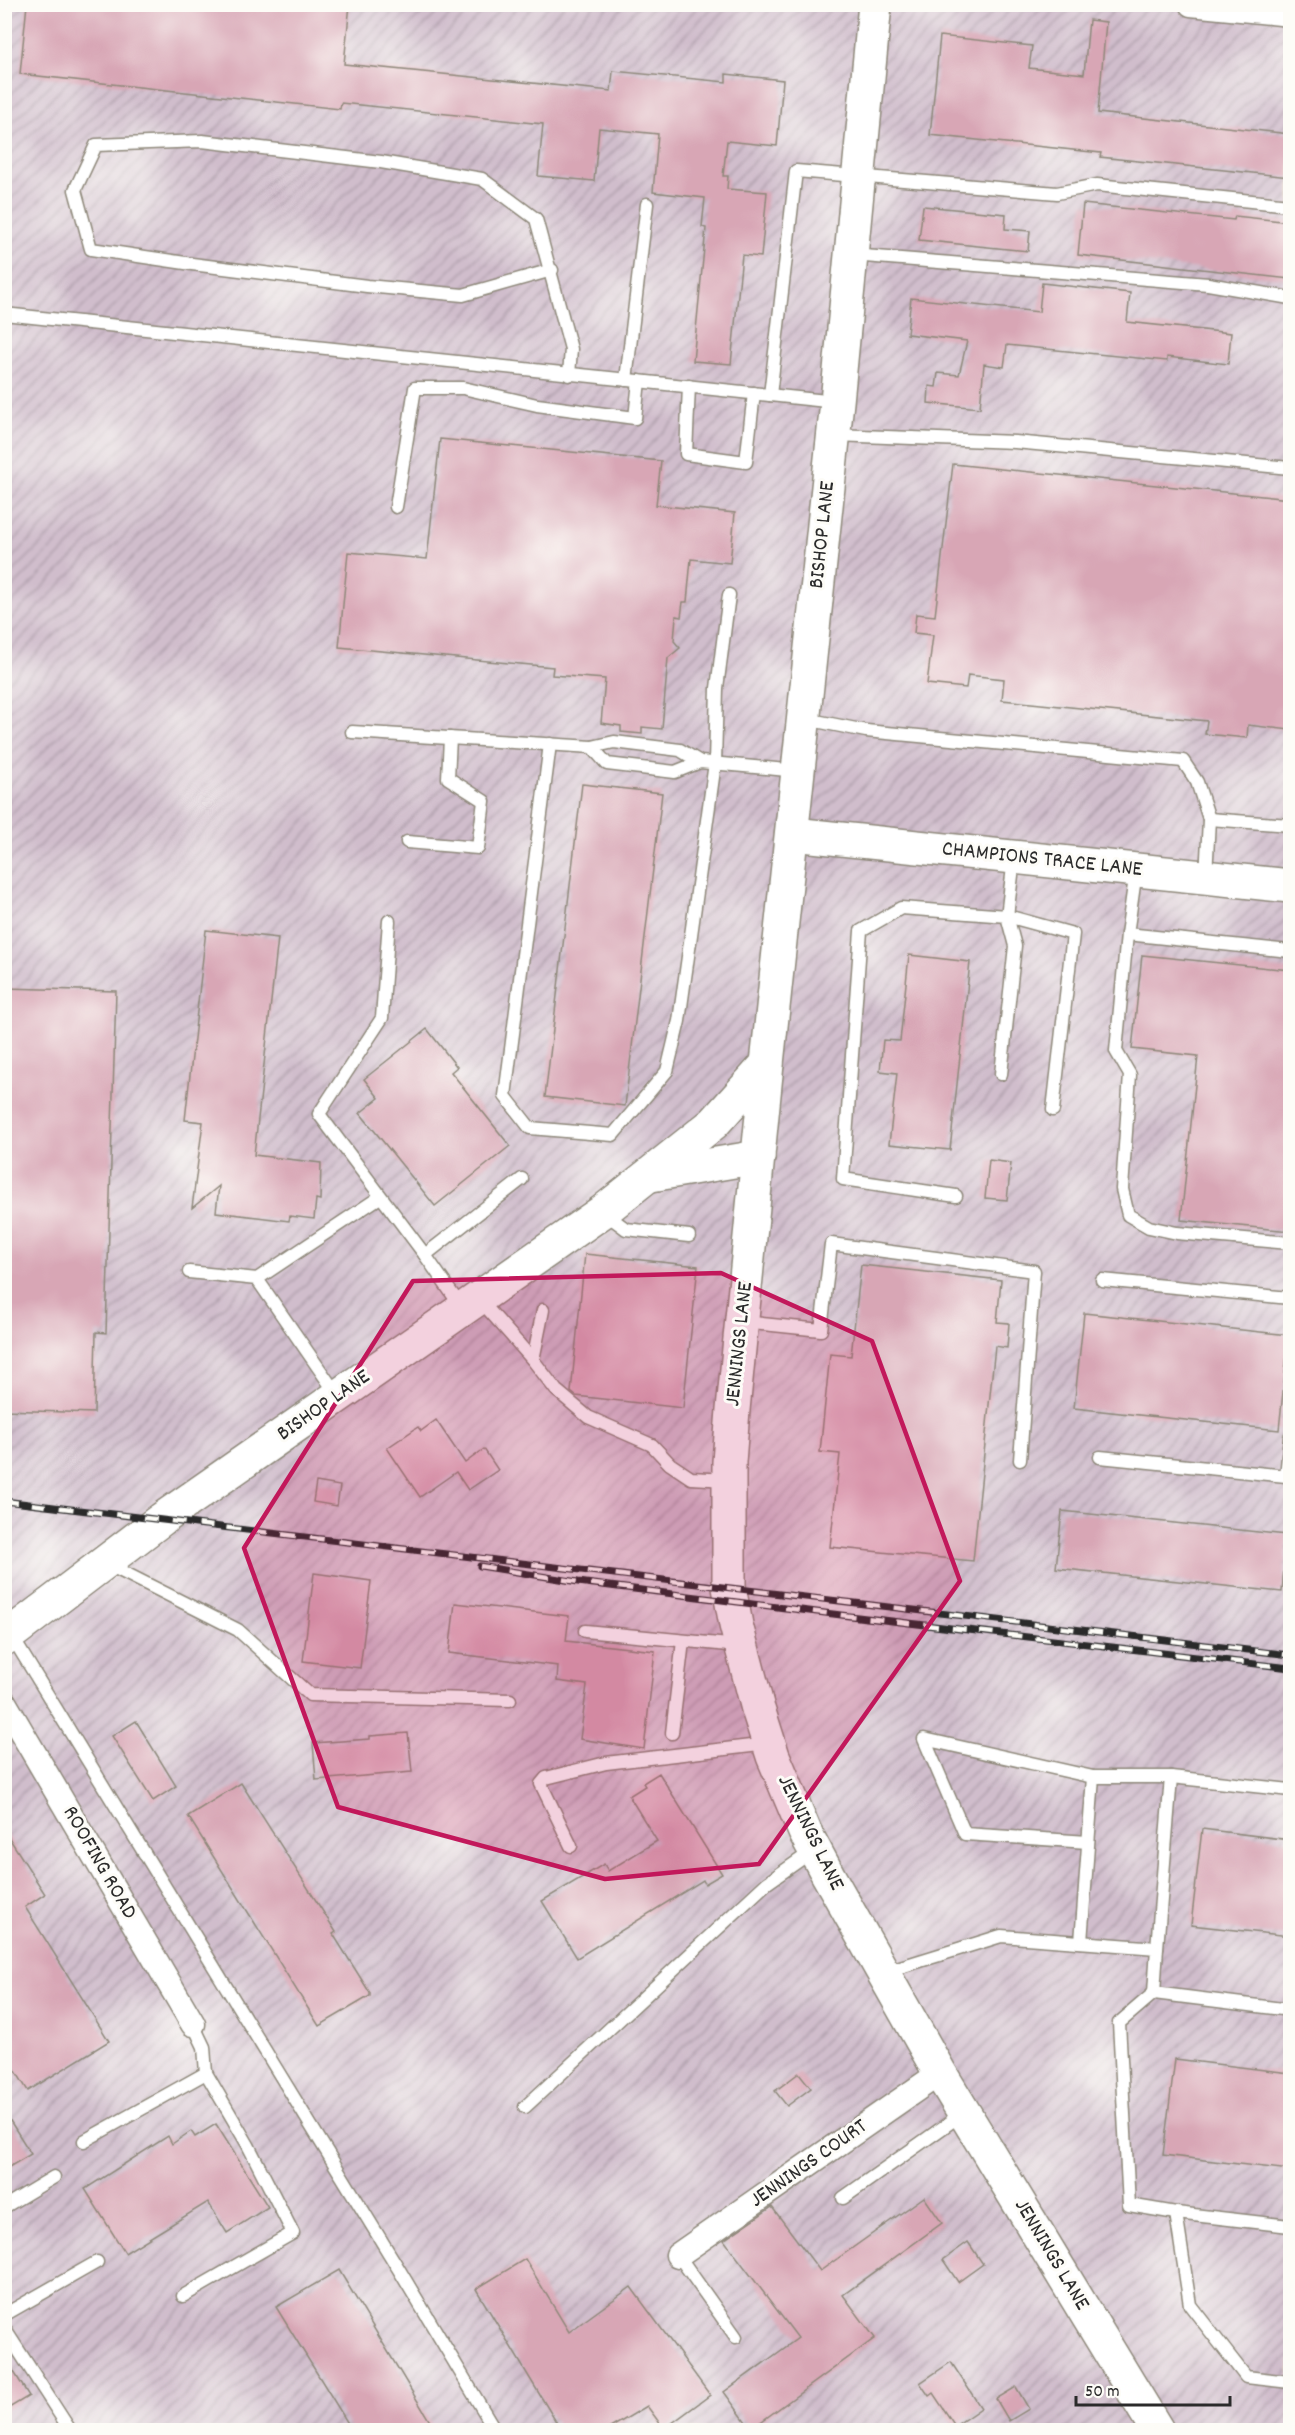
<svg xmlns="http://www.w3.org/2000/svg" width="1295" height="2435" font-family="Dekko,sans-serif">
	<defs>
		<pattern id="industrial-furrows" width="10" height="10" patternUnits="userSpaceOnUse" patternTransform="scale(1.5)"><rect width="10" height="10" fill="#d0bdcc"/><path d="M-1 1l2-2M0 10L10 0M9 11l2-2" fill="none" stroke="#a99aa6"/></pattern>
	</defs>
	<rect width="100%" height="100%" fill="#fdfcf7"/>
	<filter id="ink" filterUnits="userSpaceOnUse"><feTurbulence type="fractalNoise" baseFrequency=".0167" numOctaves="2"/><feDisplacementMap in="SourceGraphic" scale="12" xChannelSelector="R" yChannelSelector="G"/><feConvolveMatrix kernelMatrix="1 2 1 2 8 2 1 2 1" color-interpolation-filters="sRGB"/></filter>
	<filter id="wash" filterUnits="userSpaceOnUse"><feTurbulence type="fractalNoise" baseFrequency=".008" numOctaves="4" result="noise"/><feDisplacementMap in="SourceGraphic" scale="24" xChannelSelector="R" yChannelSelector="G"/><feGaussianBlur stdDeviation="1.35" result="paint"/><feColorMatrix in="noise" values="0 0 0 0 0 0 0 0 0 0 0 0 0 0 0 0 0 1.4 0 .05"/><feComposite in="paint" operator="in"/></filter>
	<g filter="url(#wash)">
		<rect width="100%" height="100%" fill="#f1e4c9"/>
		<rect fill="url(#industrial-furrows)" x="5" y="5" width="1285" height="2425"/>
		<g id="blocks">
			<g fill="#d8a6b5">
				<path d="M27 4H350L344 64 611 91 613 71 726 82V74L783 80 777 146 727 141 723 176H728L727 189 767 192 761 257 742 255 731 364 693 361 706 228 702 227 705 198 653 192 658 134 599 128 594 181 538 176 543 124 341 103 340 109 20 74Z"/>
				<path d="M1089 20 1106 22 1098 113 1290 134V177L1100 157 1101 153 930 135 940 36 1032 46 1029 68 1084 74Z"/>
				<path d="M1083 204 1234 220 1235 216 1290 222V279L1078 255Z"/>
				<path d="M923 206 1006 214 1005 229 1030 231 1028 251 919 240Z"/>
				<path d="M1042 283 1130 293 1127 322 1231 333 1228 364 1167 357V361L1007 345 1004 367 984 364 980 408 928 403 929 386 936 387 938 373 959 375 967 341 907 334 911 298 1039 312Z"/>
				<path d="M440 439 661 461 656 505 735 513 730 563 691 559 687 602H683L681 617 676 616 674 641 680 648 668 658 662 729 642 727V734L621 732V726L601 723 605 679 552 675 553 667 339 647 348 552 427 559Z"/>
				<path d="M953 464 1290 499V730L1248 725 1247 738 1205 734 1207 721 1002 700 1004 679 968 675 966 688 927 684 933 635 914 633 916 614 935 616Z"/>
				<path d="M582 784 662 793 625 1106 545 1097Z"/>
				<path d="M206 930 278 938 254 1155 321 1163 320 1200 316 1199 314 1219 290 1216 289 1221 216 1212 219 1186 192 1208 203 1122 185 1120Z"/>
				<path d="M909 955 970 962 950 1150 889 1144 897 1073 880 1071 883 1040 900 1041Z"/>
				<path d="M1142 955 1290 970V1231L1181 1220 1198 1056 1132 1049Z"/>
				<path d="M4 988 116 991 106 1333 96 1332 94 1413 4 1410Z"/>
				<path d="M427 1029 457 1067 451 1072 510 1146 435 1206 360 1113 379 1098 364 1079Z"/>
				<path d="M989 1160 1011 1163 1007 1200 985 1198Z"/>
				<path d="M585 1254 698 1266 683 1408 576 1396 571 1392Z"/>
				<path d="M861 1265 1001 1280 997 1322 1009 1323 1007 1348 995 1346 973 1561 830 1547 840 1454 820 1452 830 1354 851 1356Z"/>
				<path d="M1084 1313 1289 1335 1279 1430 1074 1408Z"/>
				<path d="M436 1420 465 1463 484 1449 498 1470 468 1490 456 1472 420 1497 387 1448 418 1427 421 1431Z"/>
				<path d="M316 1482 340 1486 337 1506 313 1502Z"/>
				<path d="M1062 1511 1287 1535 1282 1592 1056 1568Z"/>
				<path d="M314 1573 371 1581 360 1668 303 1661Z"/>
				<path d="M455 1603 569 1616 566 1641 655 1651 644 1749 580 1739 587 1685 557 1681 558 1666 449 1653Z"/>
				<path d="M136 1721 176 1786 153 1801 112 1736Z"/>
				<path d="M408 1733 412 1772 316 1780 313 1743 370 1739V1736Z"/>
				<path d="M659 1773 722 1874 705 1884 703 1880 577 1958 542 1901 604 1864 608 1871 657 1841 629 1796 645 1786 643 1783Z"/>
				<path d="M241 1783 336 1932 333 1934 370 1993V1996L319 2026 188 1816Z"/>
				<path d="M1202 1829 1290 1840V1936L1191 1925Z"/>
				<path d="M4 1830 45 1894 25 1907 109 2041 28 2091 4 2052Z"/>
				<path d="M1175 2059 1290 2073V2170L1163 2155Z"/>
				<path d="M799 2073 811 2088 787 2106 775 2091Z"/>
				<path d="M4 2111 31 2154 4 2170Z"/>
				<path d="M216 2124 268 2207 227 2233 208 2202 125 2253 85 2189 168 2136 172 2144 191 2131 195 2137Z"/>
				<path d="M924 2197 942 2223 843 2295 875 2338 751 2429 724 2392 798 2338 724 2240 772 2207 820 2271Z"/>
				<path d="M968 2242 983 2264 958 2282 943 2260Z"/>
				<path d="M525 2259 569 2332 631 2287 710 2395 664 2429 647 2406 607 2430H561L476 2289Z"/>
				<path d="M339 2270 435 2430H352L276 2307Z"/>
				<path d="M4 2356 29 2396 4 2411Z"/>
				<path d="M951 2362 981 2408 955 2426 933 2393 929 2396 920 2383Z"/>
				<path d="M1016 2387 1029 2409 1009 2421 996 2399Z"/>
			</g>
		</g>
	</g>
	<g filter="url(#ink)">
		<use href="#blocks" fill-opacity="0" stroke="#8e887a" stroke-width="1.5"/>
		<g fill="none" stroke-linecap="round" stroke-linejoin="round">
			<g stroke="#8e887a" stroke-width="15">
				<g id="lane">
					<path d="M852 255 1208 284 1290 298"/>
					<path d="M552 270 463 295 367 286 192 264 91 249 75 190 96 145 202 141 381 162 482 179 536 219 571 349 569 375"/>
					<path d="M4 314 836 402"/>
					<path d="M626 380 647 204"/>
					<path d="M689 386 686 454 746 462 754 393"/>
					<path d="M770 395 796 171 1057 193 1097 185 1290 205"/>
					<path d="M835 435 1015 442 1290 468"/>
					<path d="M396 507 415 388H463L537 405 635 418 639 381"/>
					<path d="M806 719 866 731 1183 761 1197 782 1209 819 1206 877"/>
					<path d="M352 732 592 747"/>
					<path d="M550 744 505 1096 530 1128 613 1135 667 1071 679 1021 715 763 717 688 729 595"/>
					<path d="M700 762 675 772 607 764 592 747 614 742 680 750 700 762 798 771"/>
					<path d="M1209 819 1290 825"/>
					<path d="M407 842 478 848 484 801 448 778 450 738"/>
					<path d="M1136 871 1127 934 1290 951"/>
					<path d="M1007 916 1073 934 1053 1110"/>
					<path d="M389 921 382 1018 319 1114 425 1255 462 1308"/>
					<path d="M1127 934 1116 1051 1130 1075 1122 1189 1128 1215 1149 1227 1177 1233 1290 1243"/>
					<path d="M1001 1074 1015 946 1007 916"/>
					<path d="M956 1196 843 1179 861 931 901 908 1007 916 1014 859"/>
					<path d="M603 1212 626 1229 689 1236"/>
					<path d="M425 1255 522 1179"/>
					<path d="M189 1272 257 1279"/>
					<path d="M1102 1280 1290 1298"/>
					<path d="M479 1299 533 1360 556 1390 588 1417 652 1445 670 1464 691 1478 728 1480"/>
					<path d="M743 1322 821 1330 831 1244 1034 1271 1020 1460"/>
					<path d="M533 1360 543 1310"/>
					<path d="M338 1396 257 1279 380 1197"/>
					<path d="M1100 1457 1286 1476 1290 1437"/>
					<path d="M109 1565 238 1630 310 1695 510 1700"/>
					<path d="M585 1631 739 1646"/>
					<path d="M11 1635 398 2268 495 2430"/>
					<path d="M672 1733 683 1641"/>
					<path d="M1171 1777 1290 1790"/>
					<path d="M1088 1842 965 1834 924 1739 1093 1777"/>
					<path d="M571 1846 541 1784 546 1778 606 1763 768 1744"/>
					<path d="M1081 1942 1093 1777H1171L1157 1948"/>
					<path d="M884 1972 1001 1936 1157 1948 1154 1993 1290 2010"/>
					<path d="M1154 1993 1119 2023 1129 2205 1176 2213 1290 2226"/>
					<path d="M525 2107 767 1883 814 1850"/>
					<path d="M84 2141 206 2073 204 2047 193 2024"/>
					<path d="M843 2198 962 2114"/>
					<path d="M4 2207 54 2177"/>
					<path d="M1176 2213 1190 2305 1246 2377 1290 2382"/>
					<path d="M678 2255 736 2337"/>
					<path d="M183 2296 293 2233 248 2145 206 2073"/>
					<path d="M4 2315 97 2262"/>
					<path d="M4 2328 70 2430"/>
				</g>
			</g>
			<g stroke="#8e887a" stroke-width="27">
				<g id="street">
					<path d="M1191 4 1290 14"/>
					<path d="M4 1702 193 2024"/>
					<path d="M678 2255 940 2073"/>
				</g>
			</g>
			<g stroke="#8e887a" stroke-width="36">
				<g id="secondary">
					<path d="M875 4 837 402 767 1064 733 1410 729 1462V1587L736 1625 758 1709 773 1756 805 1832 828 1875 940 2073 1157 2430"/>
					<path d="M793 834 1290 886"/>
					<path d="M651 1175 758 1157"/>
					<path d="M4 1639 162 1519 602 1212 714 1123 767 1064"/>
				</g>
			</g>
			<use href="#lane" stroke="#fff" stroke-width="12"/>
			<use href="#street" stroke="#fff" stroke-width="24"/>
			<use href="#secondary" stroke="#fff" stroke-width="33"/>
			<g stroke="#2b2b2b" stroke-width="7">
				<g id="rail">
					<path d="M4 1501 1290 1655"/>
					<path d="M480 1566 578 1582 841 1615 1290 1668"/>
				</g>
			</g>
			<use href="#rail" stroke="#fdfcf7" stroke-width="4.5" stroke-dasharray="14" stroke-linecap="butt"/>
		</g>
	</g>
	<path fill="#c2185b" fill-opacity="0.2" stroke="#c2185b" stroke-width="4.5" stroke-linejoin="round" d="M721 1273 872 1341 960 1581 759 1864 605 1879 338 1807 244 1548 413 1281Z"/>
	<g text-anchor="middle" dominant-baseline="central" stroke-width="6" stroke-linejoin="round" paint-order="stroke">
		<g font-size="22" fill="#2b2b2b" stroke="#fdfcf7">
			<text transform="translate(823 535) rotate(-84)">BISHOP LANE</text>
			<text transform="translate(1042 860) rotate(6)">CHAMPIONS TRACE LANE</text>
			<text transform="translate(740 1344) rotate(-84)">JENNINGS LANE</text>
			<text transform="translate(324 1406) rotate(-35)">BISHOP LANE</text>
			<text transform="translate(810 1833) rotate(64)">JENNINGS LANE</text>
			<text transform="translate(99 1863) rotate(60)">ROOFING ROAD</text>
			<text transform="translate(809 2164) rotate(-35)">JENNINGS COURT</text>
			<text transform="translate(1051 2255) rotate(59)">JENNINGS LANE</text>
		</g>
	</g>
	<rect width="1295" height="2435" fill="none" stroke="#fdfcf7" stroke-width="24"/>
	<path d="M1076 2396v9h154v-9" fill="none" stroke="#2b2b2b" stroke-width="3"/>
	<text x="1085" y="2396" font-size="18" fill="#2b2b2b" stroke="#fdfcf7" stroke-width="4.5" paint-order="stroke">50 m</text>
</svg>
